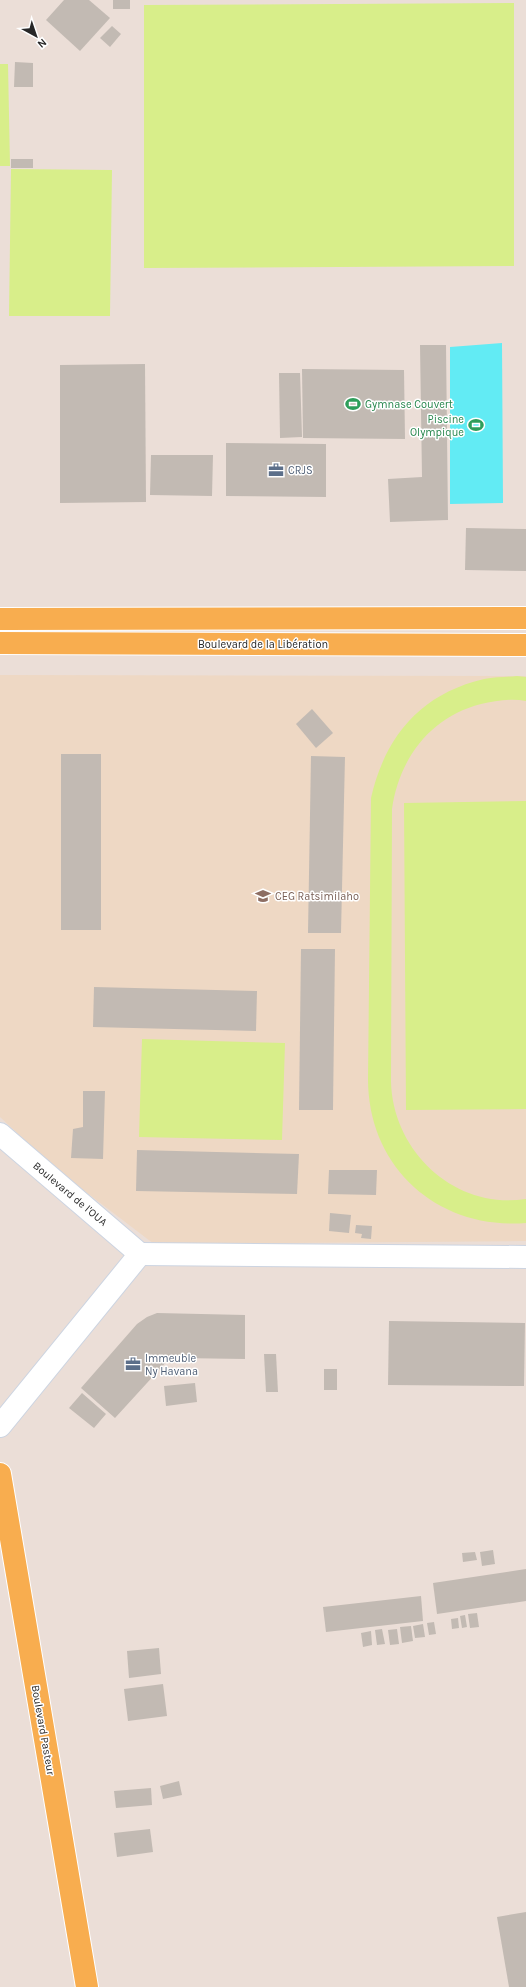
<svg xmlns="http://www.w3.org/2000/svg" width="526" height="1987" font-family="Karla,sans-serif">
	<rect width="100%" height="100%" fill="#ebded7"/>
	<path fill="#eed8c4" d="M0 675 526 676V1241L154 1244 57 1170 0 1117Z"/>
	<g fill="#d8ee8a">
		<path d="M514 3V266L144 268V5Z"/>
		<path d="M0 64H8L10 166H0Z"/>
		<path d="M11 169 112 170 110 316H9Z"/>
		<path d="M517 676 526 677V701C511 698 495 701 481 704 430 717 399 759 392 809L391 1082C393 1152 455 1210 526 1199V1223C438 1230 368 1168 368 1079L371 798C385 737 420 694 484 679 495 677 507 677 517 676Z"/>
		<path d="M526 801V1109L406 1110 404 803Z"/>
		<path d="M142 1039 285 1043 282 1140 139 1137Z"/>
	</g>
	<path fill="#62ebf4" d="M502 343 503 503 450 504V347Z"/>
	<g fill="#c2bab3">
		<path d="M64 0H89L110 18 80 51 46 20Z"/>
		<rect x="113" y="0" width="17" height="9"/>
		<path d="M112 26 121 34 110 47 100 38Z"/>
		<path d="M15 62 33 63V87H14Z"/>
		<rect x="11" y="159" width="22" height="9"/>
		<path d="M420 345H446L448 520 390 522 388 479 422 477Z"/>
		<path d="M145 364 146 502 60 503V365Z"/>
		<path d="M302 369 404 370 405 439 303 438Z"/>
		<path d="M279 373H300L302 437 280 438Z"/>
		<path d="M226 443 326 444V497L226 496Z"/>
		<path d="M151 455H213L212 496 150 495Z"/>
		<path d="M466 528 526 529V571L465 570Z"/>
		<path d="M312 709 333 733 316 748 296 724Z"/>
		<rect x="61" y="754" width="40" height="176"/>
		<path d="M311 756 345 757 341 933H308Z"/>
		<path d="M301 949H335L333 1110H299Z"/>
		<path d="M94 987 257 991 256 1031 93 1027Z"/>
		<path d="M83 1091H105L103 1159 71 1158 73 1129 83 1127Z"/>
		<path d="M137 1150 299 1154 297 1194 136 1191Z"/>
		<path d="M329 1170H377L376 1195 328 1194Z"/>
		<path d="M330 1213 351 1215 349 1233 329 1231Z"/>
		<path d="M356 1225 372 1226 371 1239 361 1238 362 1234 355 1233Z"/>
		<path d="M157 1313 245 1315V1359L179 1358 168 1360 115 1418 81 1388 137 1324 147 1317Z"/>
		<path d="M389 1321 525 1323 524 1386 388 1385Z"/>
		<path d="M264 1354H276L278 1392H266Z"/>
		<rect x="324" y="1369" width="13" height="21"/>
		<path d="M195 1383 197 1402 166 1406 164 1386Z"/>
		<path d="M82 1393 106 1414 94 1428 69 1408Z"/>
		<path d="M493 1550 495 1564 482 1566 480 1552Z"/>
		<path d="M475 1552 477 1560 463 1562 462 1553Z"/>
		<path d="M526 1569V1601L437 1614 433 1583Z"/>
		<path d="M421 1596 423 1621 326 1632 323 1607Z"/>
		<path d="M477 1613 479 1627 470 1628 468 1614Z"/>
		<path d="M465 1615 467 1627 462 1628 460 1616Z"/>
		<path d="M458 1618 459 1628 452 1629 451 1619Z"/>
		<path d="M434 1622 436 1634 429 1635 427 1623Z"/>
		<path d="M423 1624 425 1637 415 1638 413 1626Z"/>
		<path d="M411 1626 413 1641 402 1643 400 1627Z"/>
		<path d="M382 1629 385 1644 377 1645 375 1630Z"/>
		<path d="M397 1629 399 1644 390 1645 388 1630Z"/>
		<path d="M371 1631 372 1645 363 1647 361 1633Z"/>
		<path d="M159 1648 161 1674 129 1678 127 1651Z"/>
		<path d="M163 1684 167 1716 128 1721 124 1689Z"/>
		<path d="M179 1781 182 1795 163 1799 160 1786Z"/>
		<path d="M151 1788 152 1805 116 1808 114 1791Z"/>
		<path d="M150 1829 153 1852 117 1857 114 1833Z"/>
		<path d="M526 1912V1987H509L497 1917Z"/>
	</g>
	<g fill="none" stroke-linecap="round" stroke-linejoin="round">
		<g stroke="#ccd4e1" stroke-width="24">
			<g id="minor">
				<path d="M0 1134 140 1254"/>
				<path d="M140 1254 526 1257"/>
				<path d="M0 1426 140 1254"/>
			</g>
		</g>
		<g stroke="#fff" stroke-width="24">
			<g id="major">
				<path d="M0 619 526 618"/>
				<path d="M0 643 526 645"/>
				<path d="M0 1474 87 1987"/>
			</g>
		</g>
		<use href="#minor" stroke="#fff" stroke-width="22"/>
		<use href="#major" stroke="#f8ad4f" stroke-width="22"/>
	</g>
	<defs>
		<g id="stadium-bare" transform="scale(1.2)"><path d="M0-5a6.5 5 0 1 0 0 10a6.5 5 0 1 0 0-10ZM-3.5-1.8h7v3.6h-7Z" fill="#2e9e5b" stroke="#fff" stroke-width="2.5" paint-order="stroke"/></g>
		<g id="office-bare" transform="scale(1.2)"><path d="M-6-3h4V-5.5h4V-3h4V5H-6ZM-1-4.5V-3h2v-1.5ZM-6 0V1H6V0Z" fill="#5c6f8a" stroke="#fff" stroke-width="2.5" paint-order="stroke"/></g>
		<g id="school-bare" transform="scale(1.2)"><path d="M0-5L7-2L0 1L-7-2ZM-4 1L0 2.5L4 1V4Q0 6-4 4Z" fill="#8d6e63" stroke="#fff" stroke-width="2.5" paint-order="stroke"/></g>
	</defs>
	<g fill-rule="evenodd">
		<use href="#stadium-bare" x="353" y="404"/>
		<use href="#stadium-bare" x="476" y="425"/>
		<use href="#office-bare" x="276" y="470"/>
		<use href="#school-bare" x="263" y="896"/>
		<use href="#office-bare" x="133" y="1364"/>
	</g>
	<g text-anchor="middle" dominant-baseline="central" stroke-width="3" stroke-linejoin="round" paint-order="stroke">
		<g font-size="11" fill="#27864d" stroke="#fff" text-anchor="start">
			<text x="365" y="404">Gymnase Couvert</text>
			<text x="464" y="419" text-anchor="end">Piscine<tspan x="464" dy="13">Olympique</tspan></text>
		</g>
		<g font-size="11" fill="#4e5e75" stroke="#fff" text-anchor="start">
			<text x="288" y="470">CRJS</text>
			<text x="145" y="1358">Immeuble<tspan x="145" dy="13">Ny Havana</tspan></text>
		</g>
		<g font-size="11" fill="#272727" stroke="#fff">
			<text x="263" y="644">Boulevard de la Libération</text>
			<text transform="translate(70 1194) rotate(40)">Boulevard de l'OUA</text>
			<text transform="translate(43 1730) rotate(80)">Boulevard Pasteur</text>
		</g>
		<g font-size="11" fill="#785e54" stroke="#fff" text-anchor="start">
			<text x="275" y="896">CEG Ratsimilaho</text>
		</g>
	</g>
	<g transform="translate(36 36) rotate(140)" stroke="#ffffff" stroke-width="3" paint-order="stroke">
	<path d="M0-3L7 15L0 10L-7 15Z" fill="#272727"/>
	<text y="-6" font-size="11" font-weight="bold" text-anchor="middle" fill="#272727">N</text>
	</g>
</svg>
